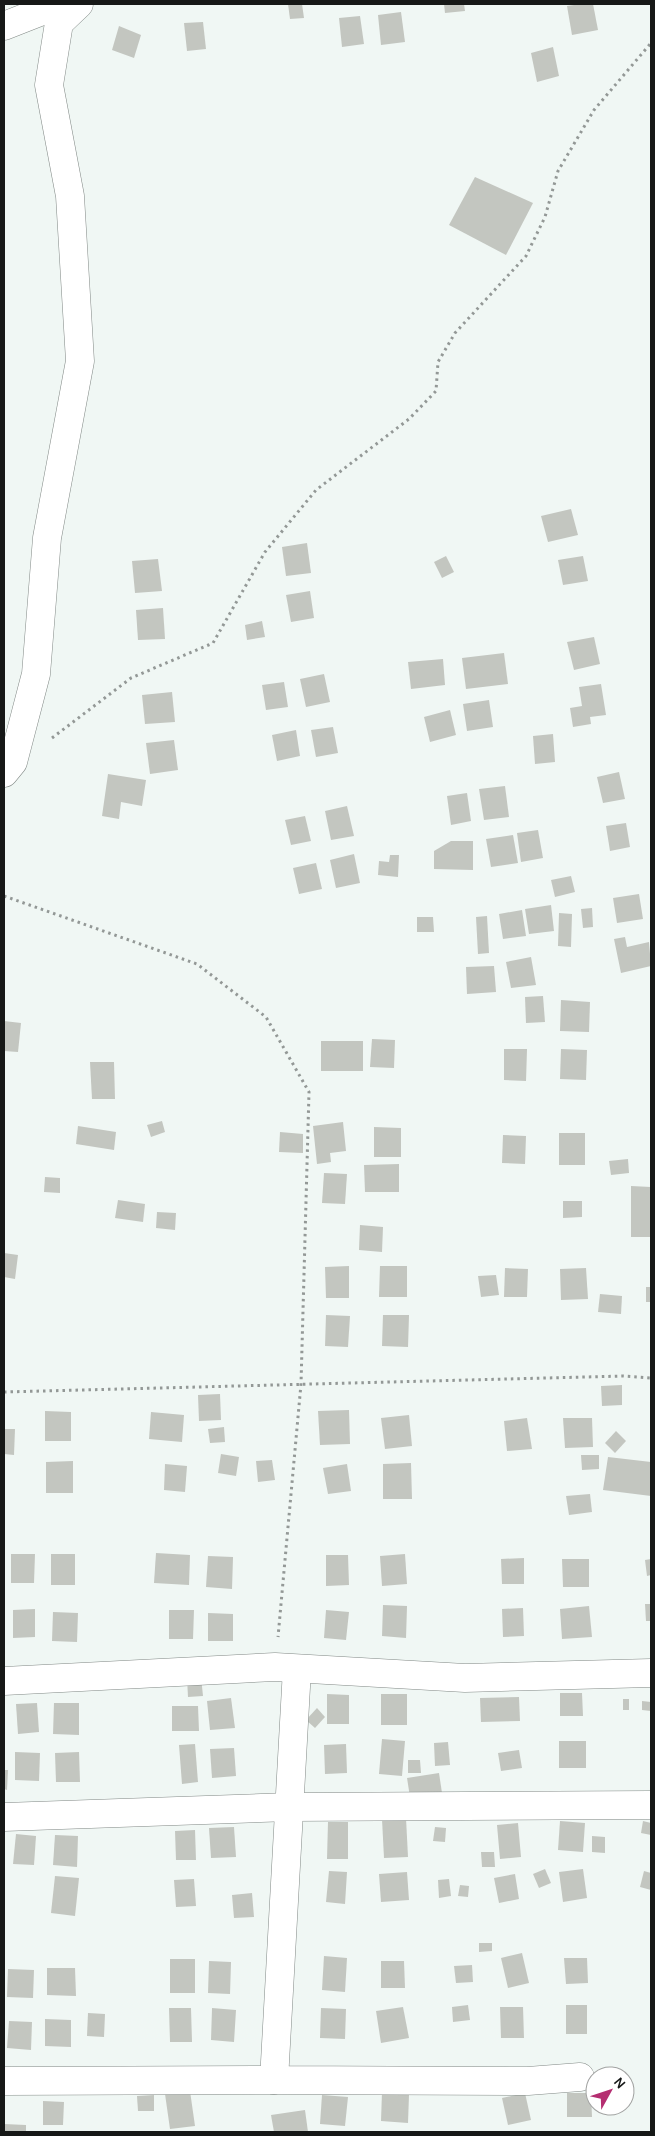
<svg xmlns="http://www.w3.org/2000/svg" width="655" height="2136" font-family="Karla,sans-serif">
	<rect width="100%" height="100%" fill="#f0f7f4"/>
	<g fill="#c3c6c0">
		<path d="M288 4H302L304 18 290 19Z"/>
		<path d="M444 4H464L465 11 445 13Z"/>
		<path d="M581 4H593L598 30 572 35 567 6Z"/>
		<path d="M401 12 405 42 381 45 378 15Z"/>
		<path d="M360 16 364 44 342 47 339 18Z"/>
		<path d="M203 22 206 49 187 51 184 23Z"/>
		<path d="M119 26 141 35 134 58 112 50Z"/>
		<path d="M553 47 559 76 537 82 531 53Z"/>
		<path d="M475 177 533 203 506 255 449 225Z"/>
		<path d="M571 509 578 535 548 542 541 516Z"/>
		<path d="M307 543 311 573 286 576 282 547Z"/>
		<path d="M446 556 454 572 442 578 434 562Z"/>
		<path d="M583 556 588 581 563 585 558 560Z"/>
		<path d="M158 559 162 591 135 593 132 561Z"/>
		<path d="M310 591 314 618 291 622 286 595Z"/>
		<path d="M163 608 165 639 138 640 136 610Z"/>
		<path d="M262 621 265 637 247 640 245 625Z"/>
		<path d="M594 637 600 664 574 670 567 642Z"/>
		<path d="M504 653 508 684 466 689 462 658Z"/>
		<path d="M443 659 445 685 411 689 408 662Z"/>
		<path d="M324 674 330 702 306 707 300 679Z"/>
		<path d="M284 682 288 707 266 710 262 685Z"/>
		<path d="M601 684 606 715 590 717 591 724 573 727 570 708 582 706 579 687Z"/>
		<path d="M172 692 175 722 145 724 142 695Z"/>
		<path d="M489 700 493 727 467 731 463 704Z"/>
		<path d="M450 710 456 735 430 742 424 717Z"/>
		<path d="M333 727 338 753 316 757 311 730Z"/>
		<path d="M296 730 300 756 277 761 272 735Z"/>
		<path d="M553 734 555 762 535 764 533 736Z"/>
		<path d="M174 740 178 770 150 774 146 743Z"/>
		<path d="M619 772 625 799 603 803 597 777Z"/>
		<path d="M108 774 146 780 142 806 121 802 119 819 102 816Z"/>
		<path d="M505 786 509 817 484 820 479 789Z"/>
		<path d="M467 793 471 821 451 825 447 796Z"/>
		<path d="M347 806 354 836 331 840 325 811Z"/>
		<path d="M305 816 311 841 291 845 285 820Z"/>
		<path d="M626 823 630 847 610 851 606 826Z"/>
		<path d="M538 830 543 858 521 862 517 833Z"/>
		<path d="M513 835 518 863 491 867 486 839Z"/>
		<path d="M451 841H473V870L434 869V851Z"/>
		<path d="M354 854 360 883 336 888 330 860Z"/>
		<path d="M390 855H399L398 877 378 875 379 861 389 862Z"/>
		<path d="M316 863 322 889 299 894 293 868Z"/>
		<path d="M571 876 575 892 555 897 551 880Z"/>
		<path d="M639 894 643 919 617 923 613 898Z"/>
		<path d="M551 905 554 931 529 934 525 909Z"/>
		<path d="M592 908 593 927 583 928 581 909Z"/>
		<path d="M522 910 526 936 503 939 499 914Z"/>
		<path d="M559 913 572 914 571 947 558 946Z"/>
		<path d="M487 916 489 953 478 954 476 917Z"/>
		<path d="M417 917H433L434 932H417Z"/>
		<path d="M625 937 627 947 649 942 651 966 621 973 614 939Z"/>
		<path d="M531 957 536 985 511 988 506 962Z"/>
		<path d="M494 966 496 992 467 994 466 967Z"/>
		<path d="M543 996 545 1022 526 1023 525 997Z"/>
		<path d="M561 1000 590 1002 589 1032 560 1031Z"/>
		<path d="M4 1021 21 1023 18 1052 4 1051Z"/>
		<path d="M372 1039 395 1040 394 1068 370 1067Z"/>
		<rect x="321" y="1041" width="42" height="30"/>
		<path d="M504 1049H527L526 1081 504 1080Z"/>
		<path d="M561 1049 587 1050 586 1080 560 1079Z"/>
		<path d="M90 1062H114L115 1099H92Z"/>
		<path d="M162 1121 165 1132 151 1137 147 1125Z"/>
		<path d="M343 1122 346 1151 330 1153 331 1162 317 1164 313 1126Z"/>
		<path d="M78 1126 116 1132 114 1150 76 1144Z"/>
		<path d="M374 1127 401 1128V1157H374Z"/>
		<path d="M280 1132 303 1134V1153L279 1152Z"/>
		<rect x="559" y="1133" width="26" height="32"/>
		<path d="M503 1135 526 1136 525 1164 502 1163Z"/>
		<path d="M628 1159 629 1173 611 1175 609 1161Z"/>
		<path d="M399 1164V1192H365L364 1165Z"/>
		<path d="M324 1173 347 1174 345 1204 322 1203Z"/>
		<path d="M45 1177 60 1178V1193L44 1192Z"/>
		<path d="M631 1186 651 1187V1237H631Z"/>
		<path d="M118 1200 145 1204 143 1222 115 1218Z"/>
		<path d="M563 1201H582V1217L563 1218Z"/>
		<path d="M157 1212 176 1213 175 1230 156 1228Z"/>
		<path d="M360 1225 383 1227 382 1252 359 1250Z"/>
		<path d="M4 1253 18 1255 15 1279 4 1277Z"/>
		<path d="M349 1266V1298H326L325 1267Z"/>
		<path d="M380 1266H407V1297H379Z"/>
		<path d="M505 1268 528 1269 527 1297H504Z"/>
		<path d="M586 1268 588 1299 561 1300 560 1269Z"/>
		<path d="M496 1275 499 1295 481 1297 478 1276Z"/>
		<rect x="646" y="1287" width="5" height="15"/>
		<path d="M600 1294 622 1296 621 1314 598 1312Z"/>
		<path d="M326 1315 350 1316 348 1347 325 1346Z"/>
		<path d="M383 1315H409L408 1347 382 1346Z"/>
		<path d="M622 1385V1405L602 1406 601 1386Z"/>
		<path d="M220 1394 221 1420 199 1421 198 1395Z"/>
		<path d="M349 1410 350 1444 320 1445 318 1411Z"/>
		<path d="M45 1411 71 1412V1441H45Z"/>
		<path d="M151 1412 184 1415 182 1442 149 1439Z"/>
		<path d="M409 1415 412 1446 385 1449 381 1418Z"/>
		<path d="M527 1418 532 1449 507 1451 504 1421Z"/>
		<path d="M563 1418H592L593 1447 565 1448Z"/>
		<path d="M224 1427 225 1442 210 1443 208 1429Z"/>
		<path d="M4 1429H15L14 1455 4 1454Z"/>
		<path d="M616 1431 626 1441 615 1453 605 1443Z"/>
		<path d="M221 1454 239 1457 236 1476 218 1473Z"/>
		<path d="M581 1455H599V1469L582 1470Z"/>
		<path d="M608 1457 651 1462V1496L603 1490Z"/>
		<path d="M272 1460 275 1480 258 1482 256 1461Z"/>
		<path d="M73 1461V1493H46V1462Z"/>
		<path d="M411 1463 412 1499H383V1464Z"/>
		<path d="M165 1464 187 1466 185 1492 164 1490Z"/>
		<path d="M347 1464 351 1491 328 1494 323 1468Z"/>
		<path d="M590 1494 592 1512 569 1515 566 1496Z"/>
		<path d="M156 1553 190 1555 189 1585 154 1583Z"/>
		<path d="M11 1554H35L34 1583H11Z"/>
		<rect x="51" y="1554" width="24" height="31"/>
		<path d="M405 1554 407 1584 382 1586 380 1556Z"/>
		<path d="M326 1555H348L349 1585 326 1586Z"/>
		<path d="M208 1556 233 1557 232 1589 206 1587Z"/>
		<path d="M524 1558V1584H502L501 1559Z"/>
		<path d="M562 1559H589V1587H563Z"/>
		<path d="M651 1559V1575L647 1576 645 1560Z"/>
		<path d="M645 1604H651V1621H646Z"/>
		<path d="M383 1605 407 1606 406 1638 382 1636Z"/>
		<path d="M589 1606 592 1637 562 1639 560 1609Z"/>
		<path d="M523 1608 524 1636 503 1637 502 1609Z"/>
		<path d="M35 1609V1637L13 1638V1610Z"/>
		<path d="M169 1610H194L193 1639H169Z"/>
		<path d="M326 1610 349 1612 346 1640 324 1638Z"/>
		<path d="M53 1612 78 1613 77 1642 52 1641Z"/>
		<path d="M208 1613 233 1614V1641H208Z"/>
		<path d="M201 1677 203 1696 188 1697 187 1678Z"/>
		<path d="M560 1693H582L583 1716H560Z"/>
		<path d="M327 1694 349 1695V1724H327Z"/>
		<rect x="381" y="1694" width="26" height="31"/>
		<path d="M519 1697 520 1721 481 1722 480 1698Z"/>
		<path d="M231 1698 235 1728 210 1730 207 1701Z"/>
		<rect x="623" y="1699" width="6" height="11"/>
		<path d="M642 1701 651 1702V1711L642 1710Z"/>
		<path d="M37 1703 39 1732 18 1734 16 1704Z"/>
		<path d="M54 1703H79V1735L53 1734Z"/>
		<path d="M172 1706H198L199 1731H172Z"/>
		<path d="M317 1708 325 1717 315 1728 306 1720Z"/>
		<path d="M382 1739 405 1741 402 1776 379 1774Z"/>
		<rect x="559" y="1741" width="27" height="27"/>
		<path d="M448 1742 450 1765 435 1766 434 1743Z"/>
		<path d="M195 1744 198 1782 182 1784 179 1745Z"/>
		<path d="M346 1744 347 1773 325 1774 324 1745Z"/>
		<path d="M234 1748 236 1776 212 1778 210 1749Z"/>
		<path d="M519 1750 522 1768 501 1771 498 1753Z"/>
		<path d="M15 1752 40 1753 39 1781 15 1780Z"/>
		<path d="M79 1752 80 1782H56L55 1753Z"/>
		<path d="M408 1760H420L421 1773H408Z"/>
		<path d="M4 1770H8L7 1790 4 1789Z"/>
		<path d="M439 1773 442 1793 410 1797 407 1778Z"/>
		<path d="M406 1818 408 1857 384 1858 382 1819Z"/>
		<path d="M560 1821 585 1823 583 1852 558 1850Z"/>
		<path d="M643 1821 651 1823V1835L641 1833Z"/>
		<path d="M328 1822H348V1859H327Z"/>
		<path d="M518 1823 521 1857 500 1859 497 1825Z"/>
		<path d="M234 1827 236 1857 211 1858 209 1828Z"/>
		<path d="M435 1827 446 1828 445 1842 433 1841Z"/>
		<path d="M195 1830 196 1860H176L175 1831Z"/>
		<path d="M16 1834 36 1836 34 1865 13 1864Z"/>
		<path d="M55 1835 78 1836 77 1867 53 1865Z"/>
		<path d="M592 1836 605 1837V1853L592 1852Z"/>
		<path d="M481 1852H494L495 1867H482Z"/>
		<path d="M545 1869 551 1883 539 1888 533 1874Z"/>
		<path d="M583 1869 587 1898 563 1902 559 1872Z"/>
		<path d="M329 1871 347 1872 345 1904 326 1902Z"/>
		<path d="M644 1871 651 1873V1890L640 1887Z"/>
		<path d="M407 1872 409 1900 381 1902 379 1874Z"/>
		<path d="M515 1874 519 1899 499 1903 494 1878Z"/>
		<path d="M55 1876 79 1878 75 1916 51 1913Z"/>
		<path d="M194 1879 196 1906 176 1907 174 1880Z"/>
		<path d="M449 1879 451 1896 439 1898 438 1880Z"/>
		<path d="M460 1885 469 1886 468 1897 458 1896Z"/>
		<path d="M252 1893 254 1917 234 1918 232 1895Z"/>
		<path d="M479 1943H492V1951L479 1952Z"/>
		<path d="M522 1953 529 1983 508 1988 501 1958Z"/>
		<path d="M324 1956 347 1958 345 1992 322 1990Z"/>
		<path d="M564 1958H587L588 1983 566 1984Z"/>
		<rect x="170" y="1959" width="25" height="34"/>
		<path d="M209 1961 231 1962 230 1994 208 1993Z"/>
		<path d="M381 1961H404L405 1988H381Z"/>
		<path d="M472 1965 473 1982 456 1983 454 1966Z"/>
		<path d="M47 1968H75L76 1996 47 1995Z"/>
		<path d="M8 1969 34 1970 33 1998 7 1997Z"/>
		<path d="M468 2005 470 2020 453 2022 452 2007Z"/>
		<rect x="566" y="2005" width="21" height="29"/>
		<path d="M403 2007 409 2038 381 2043 376 2011Z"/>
		<path d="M500 2007H523L524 2038H501Z"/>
		<path d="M169 2008H191L192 2042H170Z"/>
		<path d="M212 2008 236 2010 234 2042 211 2040Z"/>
		<path d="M321 2008 346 2009 345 2039 320 2038Z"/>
		<path d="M88 2013 105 2014 104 2037 87 2036Z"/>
		<path d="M45 2019 71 2020V2047L45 2046Z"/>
		<path d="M9 2021 32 2022 31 2050 7 2048Z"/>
		<path d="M190 2091 195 2126 170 2129 165 2094Z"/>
		<path d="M382 2092 409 2095 408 2123 381 2121Z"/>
		<path d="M525 2093 531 2120 508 2125 502 2098Z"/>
		<path d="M567 2093H591L592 2117H567Z"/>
		<path d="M154 2095V2111H138L137 2096Z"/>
		<path d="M322 2095 348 2097 345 2126 320 2124Z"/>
		<path d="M43 2101 64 2102 63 2125H43Z"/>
		<path d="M305 2110 308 2132H274L271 2115Z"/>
		<path d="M4 2124 26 2125V2132H4Z"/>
	</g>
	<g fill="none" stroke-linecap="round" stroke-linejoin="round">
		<g stroke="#828986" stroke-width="29">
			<g id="street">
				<path d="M4 26 60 4"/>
				<path d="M4 773 13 762 36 674 47 538 80 361 70 196 49 85 59 23 79 4"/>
				<path d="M297 1669 274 2080 528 2081 580 2077"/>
				<path d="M4 1681 275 1667 465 1678 651 1673"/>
				<path d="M4 1817 289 1807 651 1805"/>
				<path d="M4 2081 274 2080"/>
			</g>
		</g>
		<g stroke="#939896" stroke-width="3" stroke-dasharray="2.5 4" stroke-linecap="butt">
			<path d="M52 738 131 678 213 643 265 552 316 490 409 419 436 391 438 362 455 333 526 256 545 217 558 171 594 110 651 43"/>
			<path d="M4 896 197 964 266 1017 309 1092 301 1384 278 1637"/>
			<path d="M4 1392 623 1376 651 1378"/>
		</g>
		<use href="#street" stroke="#fff" stroke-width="28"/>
	</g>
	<rect width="655" height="2136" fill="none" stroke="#161817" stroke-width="10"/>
	<g transform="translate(610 2091) rotate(50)"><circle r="24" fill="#ffffff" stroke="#a2a3a2"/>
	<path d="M0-4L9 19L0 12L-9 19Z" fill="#b52e71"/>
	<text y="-8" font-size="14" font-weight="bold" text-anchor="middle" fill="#161817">N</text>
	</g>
</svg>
